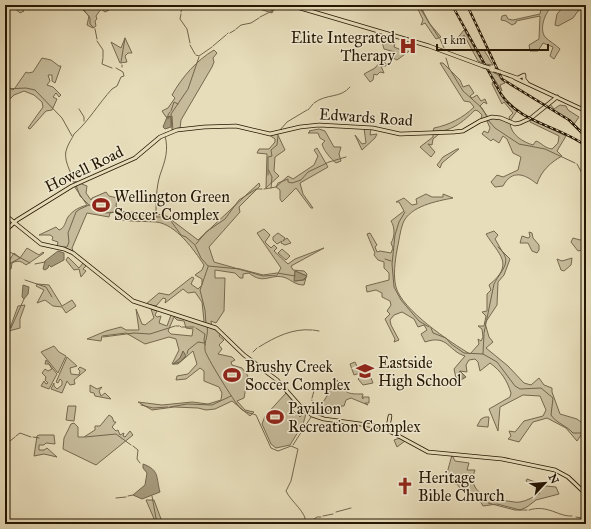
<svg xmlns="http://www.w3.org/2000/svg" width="591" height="529" font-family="'IM FELL Great Primer',serif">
	<rect width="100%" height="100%" fill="#e7ddba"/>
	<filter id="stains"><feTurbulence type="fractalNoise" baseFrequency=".005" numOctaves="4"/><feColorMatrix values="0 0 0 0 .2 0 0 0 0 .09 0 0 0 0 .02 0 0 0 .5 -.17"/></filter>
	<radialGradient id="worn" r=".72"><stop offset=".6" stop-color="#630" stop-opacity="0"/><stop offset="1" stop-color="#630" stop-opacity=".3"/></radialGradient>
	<g fill="#c6bb9b" stroke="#76684e" fill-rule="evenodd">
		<path d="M5 5H20L24 11 20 13 12 6 7 12 5 11Z"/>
		<path d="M85 5H104L103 7 109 10 105 12 101 9 96 16 97 19 95 21 96 26 93 28 87 25 89 16 83 10Z"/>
		<path d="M247 5H262L273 11 272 13Z"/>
		<path d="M416 5H420L429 23 441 37 436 39 425 23 421 25 423 20Z"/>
		<path d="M542 5 551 7C545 14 539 28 545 37 549 41 556 45 560 49L554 59 550 56 553 47 543 43 538 51H530L529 45 539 39 540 16 516 21V23L512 25 506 21 501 20 502 16 506 15 508 19 513 20 540 14Z"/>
		<path d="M565 5H586V7L578 11 573 18 558 26 555 25 557 14Z"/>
		<path d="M464 30 483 63 478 61 464 35 459 44 451 41 456 40Z"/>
		<path d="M125 38 132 53H128L125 56 127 62 120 63 111 42 121 48Z"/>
		<path d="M388 40 395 43 394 47 404 51 405 47 412 49 397 60 393 58 395 52 384 49 382 42 386 43Z"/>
		<path d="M214 50 217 53 213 58 214 62 212 67 181 120 180 129 173 131 172 116 166 117 162 111 168 108 175 98 172 95C182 77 197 60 214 50Z"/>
		<path d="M478 50H484L493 65 485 64Z"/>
		<path d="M42 58 51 60 59 66H61L55 83 52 81V75H48L50 81 47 85 53 87 61 95 59 97 56 93 53 97 57 99 52 110 46 111 30 129 28 128 43 107 42 102 34 95 24 91 14 95 8 101 5 94 10 88 13 90 15 88 26 72 28 73 33 72Z"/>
		<path d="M381 61 387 64 386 66H381L384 73 380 72 377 75 374 74 373 80 370 82 364 74 375 68Z"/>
		<path d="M440 63H443L460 80 463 87 469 85 474 93 470 96 472 98 477 95 481 101 485 99 487 104 484 102 480 106 488 117 502 119 510 123C511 135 523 142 533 145L536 141C542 143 544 148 552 149L558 143 559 136 530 122V119L566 136 557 151 562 156C551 162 541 171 537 184 525 174 512 169 503 186L495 187 491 182 497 175 503 177 518 170 521 157 513 153 507 139 503 136 499 143 493 139 491 141 482 134 484 131 488 133 490 128 487 121 481 119 482 115 478 111 475 110C463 122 450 133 433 131L434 128C449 125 463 118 474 107L470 102 464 101Z"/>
		<path d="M489 71 497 74 505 83 500 85 502 91Z"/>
		<path d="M493 82 503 98 517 111 510 121 509 117 513 113 504 102 502 104 492 84Z"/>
		<path d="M550 104 554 109 560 105 566 106 568 110 579 117 574 124 547 106Z"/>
		<path d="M364 128 371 129 370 135 377 134 375 138 362 150 355 135 362 144 366 143Z"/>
		<path d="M319 129 325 131 334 147H341L339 154 341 161 336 163C330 158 324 151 322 144L325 141 320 138 318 133H308L310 132 309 131Z"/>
		<path d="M277 133 285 150 275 157 274 171 279 176 266 188 267 154 257 153 259 149H269L275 142V139L269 135Z"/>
		<path d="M433 133 439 134 433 139 432 145 428 144 435 152 431 157 420 147 433 137Z"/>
		<path d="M317 148 328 167 300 183 303 194 313 208H311L296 188 282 202 280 199V190L276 187 288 176 293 179 314 165 318 156 314 150Z"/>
		<path d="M457 149H459L442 163 440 168 437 165 443 157Z"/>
		<path d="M74 181 87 186 86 193 91 200 92 198 106 192 109 196 117 198 116 206 118 208 115 212 110 213 109 217 87 213 72 248 73 251 57 246 58 242 52 240 53 237 50 235H39L56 227 59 230C65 228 65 222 68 217 73 210 80 207 87 205L74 186Z"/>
		<path d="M259 183 260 186 239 207 240 212 209 247 214 262 263 276 277 275 281 268 257 233 264 229 270 235 265 242 271 248 274 245 277 248 274 251 288 264 295 259 324 248 291 266 293 270 304 271 307 274 304 285C294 285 291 279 283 277 269 274 264 285 249 273L243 274V278H240L235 273 215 270V278H225L224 311 216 323 211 321 212 328 221 333 219 336 224 340 219 345 222 349 218 354 232 357 235 360 231 362 232 365 242 368 248 376 244 398 237 401 245 410 254 412 250 416 232 401 215 409 206 410 198 408 174 407 152 410 138 402 162 405 192 402 208 404 221 400 222 393 219 387 204 381V371L200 368 186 379 176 380 177 376 188 374 197 364 193 351 178 364H172L179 350 176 339 169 337 145 344 126 333 102 336 101 341 87 339 106 331 121 327 126 330H139L136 309 142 324 145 325 154 318 151 309 157 311 155 315 157 317 161 316 159 323 167 326 171 315 201 324 204 321 202 302 195 292 188 293 183 289 165 303 166 299 163 298 156 306 146 304 159 293 169 295 192 277 194 278 191 284 198 289 202 285V279L195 275 202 270 204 265C194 250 176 224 156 222 143 221 131 222 118 219L119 213 136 212 165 215 198 240ZM295 271 307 276 304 280 295 281ZM174 317 177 320 184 321 186 328 193 329 192 336 171 334 168 331Z"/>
		<path d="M426 194 432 197H443V194L453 198C437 201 410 206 403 223 400 231 399 241 397 250 395 261 393 276 396 287 402 310 450 342 470 354L479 344 478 339 481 341 483 337 482 329 478 326H484L486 316 482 312 487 311V294L491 290 489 285C515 264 499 255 486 234L494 231 498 235 495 239 502 251 510 259 504 275 498 282 497 305 485 323 489 337 493 342 486 348 508 366 524 383 531 385 539 378 544 385 552 388V392L560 414 577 419 586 426V433L581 435 577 441 566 428 547 418 533 422 519 442 508 439 511 436 509 431 515 432 524 421 543 416 546 410 540 396 523 395 500 407 498 431 489 409 510 397 511 393C507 380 501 371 490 363L480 371 478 362 475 359 469 360 466 365 467 372 460 371 456 378 454 369 465 356C448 351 448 334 425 342L421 334 427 330 424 325 418 327 414 319 402 312 394 315 390 320 391 325 399 340 394 342 395 339 385 319 390 314 387 311 391 305 390 301 382 297V293L376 290 367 292 366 286 389 280V273L384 268V262L378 260 374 255 375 253 367 234 370 233 377 245 375 247 377 252 380 251 391 253 393 248 391 243C395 237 395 227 391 221L404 211 399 202H396L404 198 412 205 417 204 416 199Z"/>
		<path d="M529 232 532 233 533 238 539 245V250L537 253 532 251 528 243H520L522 236 528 238 530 237Z"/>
		<path d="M278 233 285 238 283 241 287 238 291 243 285 245 281 243 282 241 277 244 273 240V237Z"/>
		<path d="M586 237V249L578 251 571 242 573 238 580 240Z"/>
		<path d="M27 248 39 255 43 252 44 253 26 265C21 261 18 260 12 263L11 269 5 267 14 253 20 258Z"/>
		<path d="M282 249 290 256 286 260 278 253Z"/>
		<path d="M68 257 79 268 83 263 86 266 83 269 86 271 81 277 79 269 74 270 66 260Z"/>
		<path d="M572 258 571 265 564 271 561 270 557 259 562 261Z"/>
		<path d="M37 284 49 285 62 306 72 300 76 306 66 313 62 307 53 306 45 300 37 303 44 290 36 286Z"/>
		<path d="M25 305 20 319V328L9 331 18 306Z"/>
		<path d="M54 346 59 352 66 356 58 373 41 352Z"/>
		<path d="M67 357 77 366 70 368 71 374 79 375 80 371 78 369 80 367 86 370 74 380 75 384 70 385 67 381 62 393 51 389 54 383V386L57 389 62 385V381L60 379 58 383 56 382Z"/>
		<path d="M46 360 57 374 49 389 41 386 44 381 46 384 48 383 45 380 46 377 42 373 45 369 48 371 52 369 49 364H45Z"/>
		<path d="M355 362 360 373 354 375 350 364Z"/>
		<path d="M364 373H369L373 383 363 385 358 379Z"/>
		<path d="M337 380C347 394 346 394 363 394L362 398 363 399V397H369V403H365L368 405 351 398 346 400 344 406H341L340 413 327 410 324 415H315Z"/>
		<path d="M90 385 97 389 102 387 99 391 101 396 105 393 111 399 95 396 94 393 90 392Z"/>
		<path d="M286 393 296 404 292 409 300 417 304 413 306 414 303 424 290 445 276 448 271 444 262 424 265 416Z"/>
		<path d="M68 406H76L74 421 66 420Z"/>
		<path d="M109 415 112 417 114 422H116L112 427 116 431 118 430 120 435 124 433 123 436 125 437 130 431 133 435 96 465 63 449 64 438 71 424 74 423 78 427V437H84L95 430V426H100Z"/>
		<path d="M485 417H489L488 427 477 426 481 419Z"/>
		<path d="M39 435H54L55 444 46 443 44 445H39V450H44L47 448 57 457 44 454 34 456 37 436Z"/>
		<path d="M400 438 405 441 397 447 394 440Z"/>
		<path d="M452 455 455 461 469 463 467 470H475C466 493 490 499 507 501 511 501 516 503 520 502 527 501 535 496 540 493L526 481 527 479 546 486 556 487 559 494 536 500 527 507 520 510 497 504 483 506C478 497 474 491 463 492L457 484 450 483 447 473Z"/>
		<path d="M146 500H154L161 519 167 523 170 522 168 524H149L155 521Z"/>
	</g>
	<g fill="#a5997b" stroke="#72654b">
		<path d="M167 117H171V127L165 129 163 127Z"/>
		<path d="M58 251 64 253V260L51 267 49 265 48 268 45 270 43 269 45 261Z"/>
		<path d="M295 271 307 276 303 280 294 281Z"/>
		<path d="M23 285 29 287 28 294 24 299 22 297Z"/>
		<path d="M183 351 186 356 180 362 173 364 180 358Z"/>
		<path d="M460 371 466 377 456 383Z"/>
		<path d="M143 464C160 470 156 478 160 492L142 499 133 495 145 485 147 473 143 468Z"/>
	</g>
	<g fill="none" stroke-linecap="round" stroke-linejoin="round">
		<g stroke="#72654b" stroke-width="1">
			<path d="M88 5 84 10 90 18V24L94 28"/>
			<path d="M418 5 439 38"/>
			<path d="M584 5H586"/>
			<path d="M181 12 183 5"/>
			<path d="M181 14 180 19 187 29 190 43"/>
			<path d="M260 17 276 9"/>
			<path d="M95 29 97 39"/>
			<path d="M236 29 241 25 251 23 259 18"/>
			<path d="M230 33 235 30"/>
			<path d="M227 34 228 33"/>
			<path d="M440 39 444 48"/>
			<path d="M97 41 103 50V57"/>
			<path d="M190 45 195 54"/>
			<path d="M213 46 226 35"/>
			<path d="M196 55 199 56 212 47"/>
			<path d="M103 58 102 64 112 68"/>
			<path d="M446 58 449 68 463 91 482 108 487 117"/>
			<path d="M121 62 125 38"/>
			<path d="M122 67V65"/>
			<path d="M5 89 26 88 35 90 62 118 72 136"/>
			<path d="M314 103C327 93 340 99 350 87"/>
			<path d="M79 109 84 117V121"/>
			<path d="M308 110 313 104"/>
			<path d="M171 111 174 102 178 104"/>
			<path d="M168 119V115L170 112"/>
			<path d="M488 120 495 128 519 144 545 149 575 163"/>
			<path d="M172 130 171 114 188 89 199 57"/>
			<path d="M280 130 287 122 307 110"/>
			<path d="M165 133 169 132"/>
			<path d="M577 164 586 181"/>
			<path d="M268 170V175"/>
			<path d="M69 181H74"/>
			<path d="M75 182C71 173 62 158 67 148 69 142 72 139 74 134 88 122 99 103 112 89L117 86 121 77 124 76 123 72 116 68"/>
			<path d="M63 183 67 181"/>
			<path d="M76 185 80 196 89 205 106 213 122 211 133 215 140 213 149 217H168L181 235 186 237 195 245 201 258 208 266"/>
			<path d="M56 188 62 183"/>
			<path d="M271 188 272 177 268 169V157L272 156 271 150 277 145 278 136"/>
			<path d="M264 189 276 187 278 183 288 179V182L292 183 301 180 308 172 329 162 346 157"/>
			<path d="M405 212 399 222 395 235 392 264 394 287 401 300 419 321 429 327"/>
			<path d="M156 216C156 203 156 188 160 175 165 161 169 150 165 136"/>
			<path d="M196 244 206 232 225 219 239 200 256 189H262"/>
			<path d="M64 247H67L69 242 68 233 76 212 80 209 89 205"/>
			<path d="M5 249 7 251"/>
			<path d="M8 251 30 263"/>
			<path d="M385 259 391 261"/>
			<path d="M5 264 11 263 20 258"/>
			<path d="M35 264 45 262"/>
			<path d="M208 266 240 269 263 275 277 273 295 276"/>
			<path d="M25 280 46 287 52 297"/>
			<path d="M206 323 205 310 200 290 208 267"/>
			<path d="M176 326H179"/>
			<path d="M180 326 181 327"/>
			<path d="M207 326C209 335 204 341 205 350 205 355 235 403 240 408 245 413 251 413 256 415L271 448 278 451 291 446 298 449 291 481 286 491C291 502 307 512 306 524"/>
			<path d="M182 327H194"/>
			<path d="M11 328 24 299"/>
			<path d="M196 328 205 334 204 340 205 345"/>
			<path d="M431 328 433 333 446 338 451 344 464 353 483 354 497 362 515 386 520 389 541 388 553 398 551 415C556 423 567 426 573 433H586"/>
			<path d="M313 330 319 331"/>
			<path d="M484 333 494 284C502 269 514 261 498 247"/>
			<path d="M103 337 134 333 150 334 175 326"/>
			<path d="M259 347C275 337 293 328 312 330"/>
			<path d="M253 352 257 348"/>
			<path d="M187 354 188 350 198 342 204 343"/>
			<path d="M483 354 484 334"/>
			<path d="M312 398 314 391"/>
			<path d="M312 400 314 414"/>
			<path d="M141 405 153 408 168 407"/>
			<path d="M170 407 187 404 212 405 231 396"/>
			<path d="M16 436 20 433 31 437"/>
			<path d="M33 437 39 438"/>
			<path d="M85 437 116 434 131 445"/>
			<path d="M5 445 15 437"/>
			<path d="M293 445 311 417"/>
			<path d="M133 446 138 450 137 459 140 463"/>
			<path d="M128 496 133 495"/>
			<path d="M152 496 156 518 160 524"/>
			<path d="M116 498 126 497"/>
			<path d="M488 503 515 510H527"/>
			<path d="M529 510C548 504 558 517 572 516"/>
			<path d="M336 512 351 508"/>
			<path d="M323 516 333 514"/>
			<path d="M576 517 581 518"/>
			<path d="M583 519 586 521"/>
			<path d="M152 524 159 522"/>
			<path d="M307 524 317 517H321"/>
		</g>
		<g stroke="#251602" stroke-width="4.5">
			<g id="major">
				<path d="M290 5 429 46 483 66"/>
				<path d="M500 72 517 78"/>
				<path d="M515 78 586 111"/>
				<path d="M518 78 524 75V79L527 83"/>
				<path d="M5 215 41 244 64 249 73 253 133 301 216 328 244 355 277 380 300 406 312 415 324 419 382 427 428 452 502 459 555 470 568 477 586 494"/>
				<path d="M5 231 17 220 72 186 135 158 160 137 177 130 204 127 236 126 270 134 300 127 319 125 373 128 400 134 454 132 463 131 480 121 492 117 501 118 515 124 520 123 531 118 557 97"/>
				<path d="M384 427H388L390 416"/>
			</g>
		</g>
		<use href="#major" stroke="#e7ddba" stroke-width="3"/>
		<g stroke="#251602" stroke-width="2.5">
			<g id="rail">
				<path d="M452 5 501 94C520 123 560 126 586 146"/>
				<path d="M467 5 502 79 569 120 586 137"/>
			</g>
		</g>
		<use href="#rail" stroke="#efe9d2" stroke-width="1" stroke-dasharray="3" stroke-linecap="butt"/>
		<g stroke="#251602" stroke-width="4.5" stroke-linecap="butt">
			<g id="major-bridge">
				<path d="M483 66 490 68"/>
				<path d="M494 70 500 72"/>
			</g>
		</g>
		<use href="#major-bridge" stroke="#e7ddba" stroke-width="3"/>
	</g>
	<defs>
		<g id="hospital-bare" transform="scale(1.38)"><path d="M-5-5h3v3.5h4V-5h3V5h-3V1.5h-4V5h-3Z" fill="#8f2418" stroke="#efe9d2" stroke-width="2.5" paint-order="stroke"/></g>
		<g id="stadium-bare" transform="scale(1.38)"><path d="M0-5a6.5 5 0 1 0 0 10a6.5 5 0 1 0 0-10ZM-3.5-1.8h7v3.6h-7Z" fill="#8f2418" stroke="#efe9d2" stroke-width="2.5" paint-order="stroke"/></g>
		<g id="school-bare" transform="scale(1.38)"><path d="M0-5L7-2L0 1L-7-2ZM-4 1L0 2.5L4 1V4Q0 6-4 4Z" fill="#8f2418" stroke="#efe9d2" stroke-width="2.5" paint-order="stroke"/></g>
		<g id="church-bare" transform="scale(1.38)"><path d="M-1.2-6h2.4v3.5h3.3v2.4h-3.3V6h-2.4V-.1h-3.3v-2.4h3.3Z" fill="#8f2418" stroke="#efe9d2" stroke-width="2.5" paint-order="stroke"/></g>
	</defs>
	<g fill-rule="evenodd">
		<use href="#hospital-bare" x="408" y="46"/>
		<use href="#stadium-bare" x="101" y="205"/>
		<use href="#school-bare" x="365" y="371"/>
		<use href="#stadium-bare" x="232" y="375"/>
		<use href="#stadium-bare" x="275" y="417"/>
		<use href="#church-bare" x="405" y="486"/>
	</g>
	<g text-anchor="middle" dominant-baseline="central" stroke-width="3" stroke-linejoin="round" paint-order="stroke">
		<g font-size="16" fill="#251602" stroke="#efe9d2" text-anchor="start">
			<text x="395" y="37" text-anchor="end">Elite Integrated<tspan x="395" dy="18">Therapy</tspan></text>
			<text x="114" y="196">Wellington Green<tspan x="114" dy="18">Soccer Complex</tspan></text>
			<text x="378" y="362">Eastside<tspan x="378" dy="18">High School</tspan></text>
			<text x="245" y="366">Brushy Creek<tspan x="245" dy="18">Soccer Complex</tspan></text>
			<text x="288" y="408">Pavilion<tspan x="288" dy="18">Recreation Complex</tspan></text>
			<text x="418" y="477">Heritage<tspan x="418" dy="18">Bible Church</tspan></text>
		</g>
		<g font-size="16" fill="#251602" stroke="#efe9d2">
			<text transform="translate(366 117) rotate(4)">Edwards Road</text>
			<text transform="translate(84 169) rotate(-26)">Howell Road</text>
		</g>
	</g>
	<rect width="591" height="529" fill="none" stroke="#e7ddba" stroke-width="20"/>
	<rect x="6" y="6" width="579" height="517" fill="none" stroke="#251602" stroke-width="2"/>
	<rect x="10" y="10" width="571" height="509" fill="none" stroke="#251602"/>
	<g transform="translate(545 483) rotate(64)" stroke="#efe9d2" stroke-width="3" paint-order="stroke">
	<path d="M0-3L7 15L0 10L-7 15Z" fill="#251602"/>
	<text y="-6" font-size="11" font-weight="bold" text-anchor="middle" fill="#251602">N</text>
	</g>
	<path d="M437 44v6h111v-6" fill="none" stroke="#251602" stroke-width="2"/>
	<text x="443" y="44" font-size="12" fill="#251602" stroke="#efe9d2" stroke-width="3" paint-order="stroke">1 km</text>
	<rect width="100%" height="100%" filter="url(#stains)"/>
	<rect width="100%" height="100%" fill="url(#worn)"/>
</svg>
